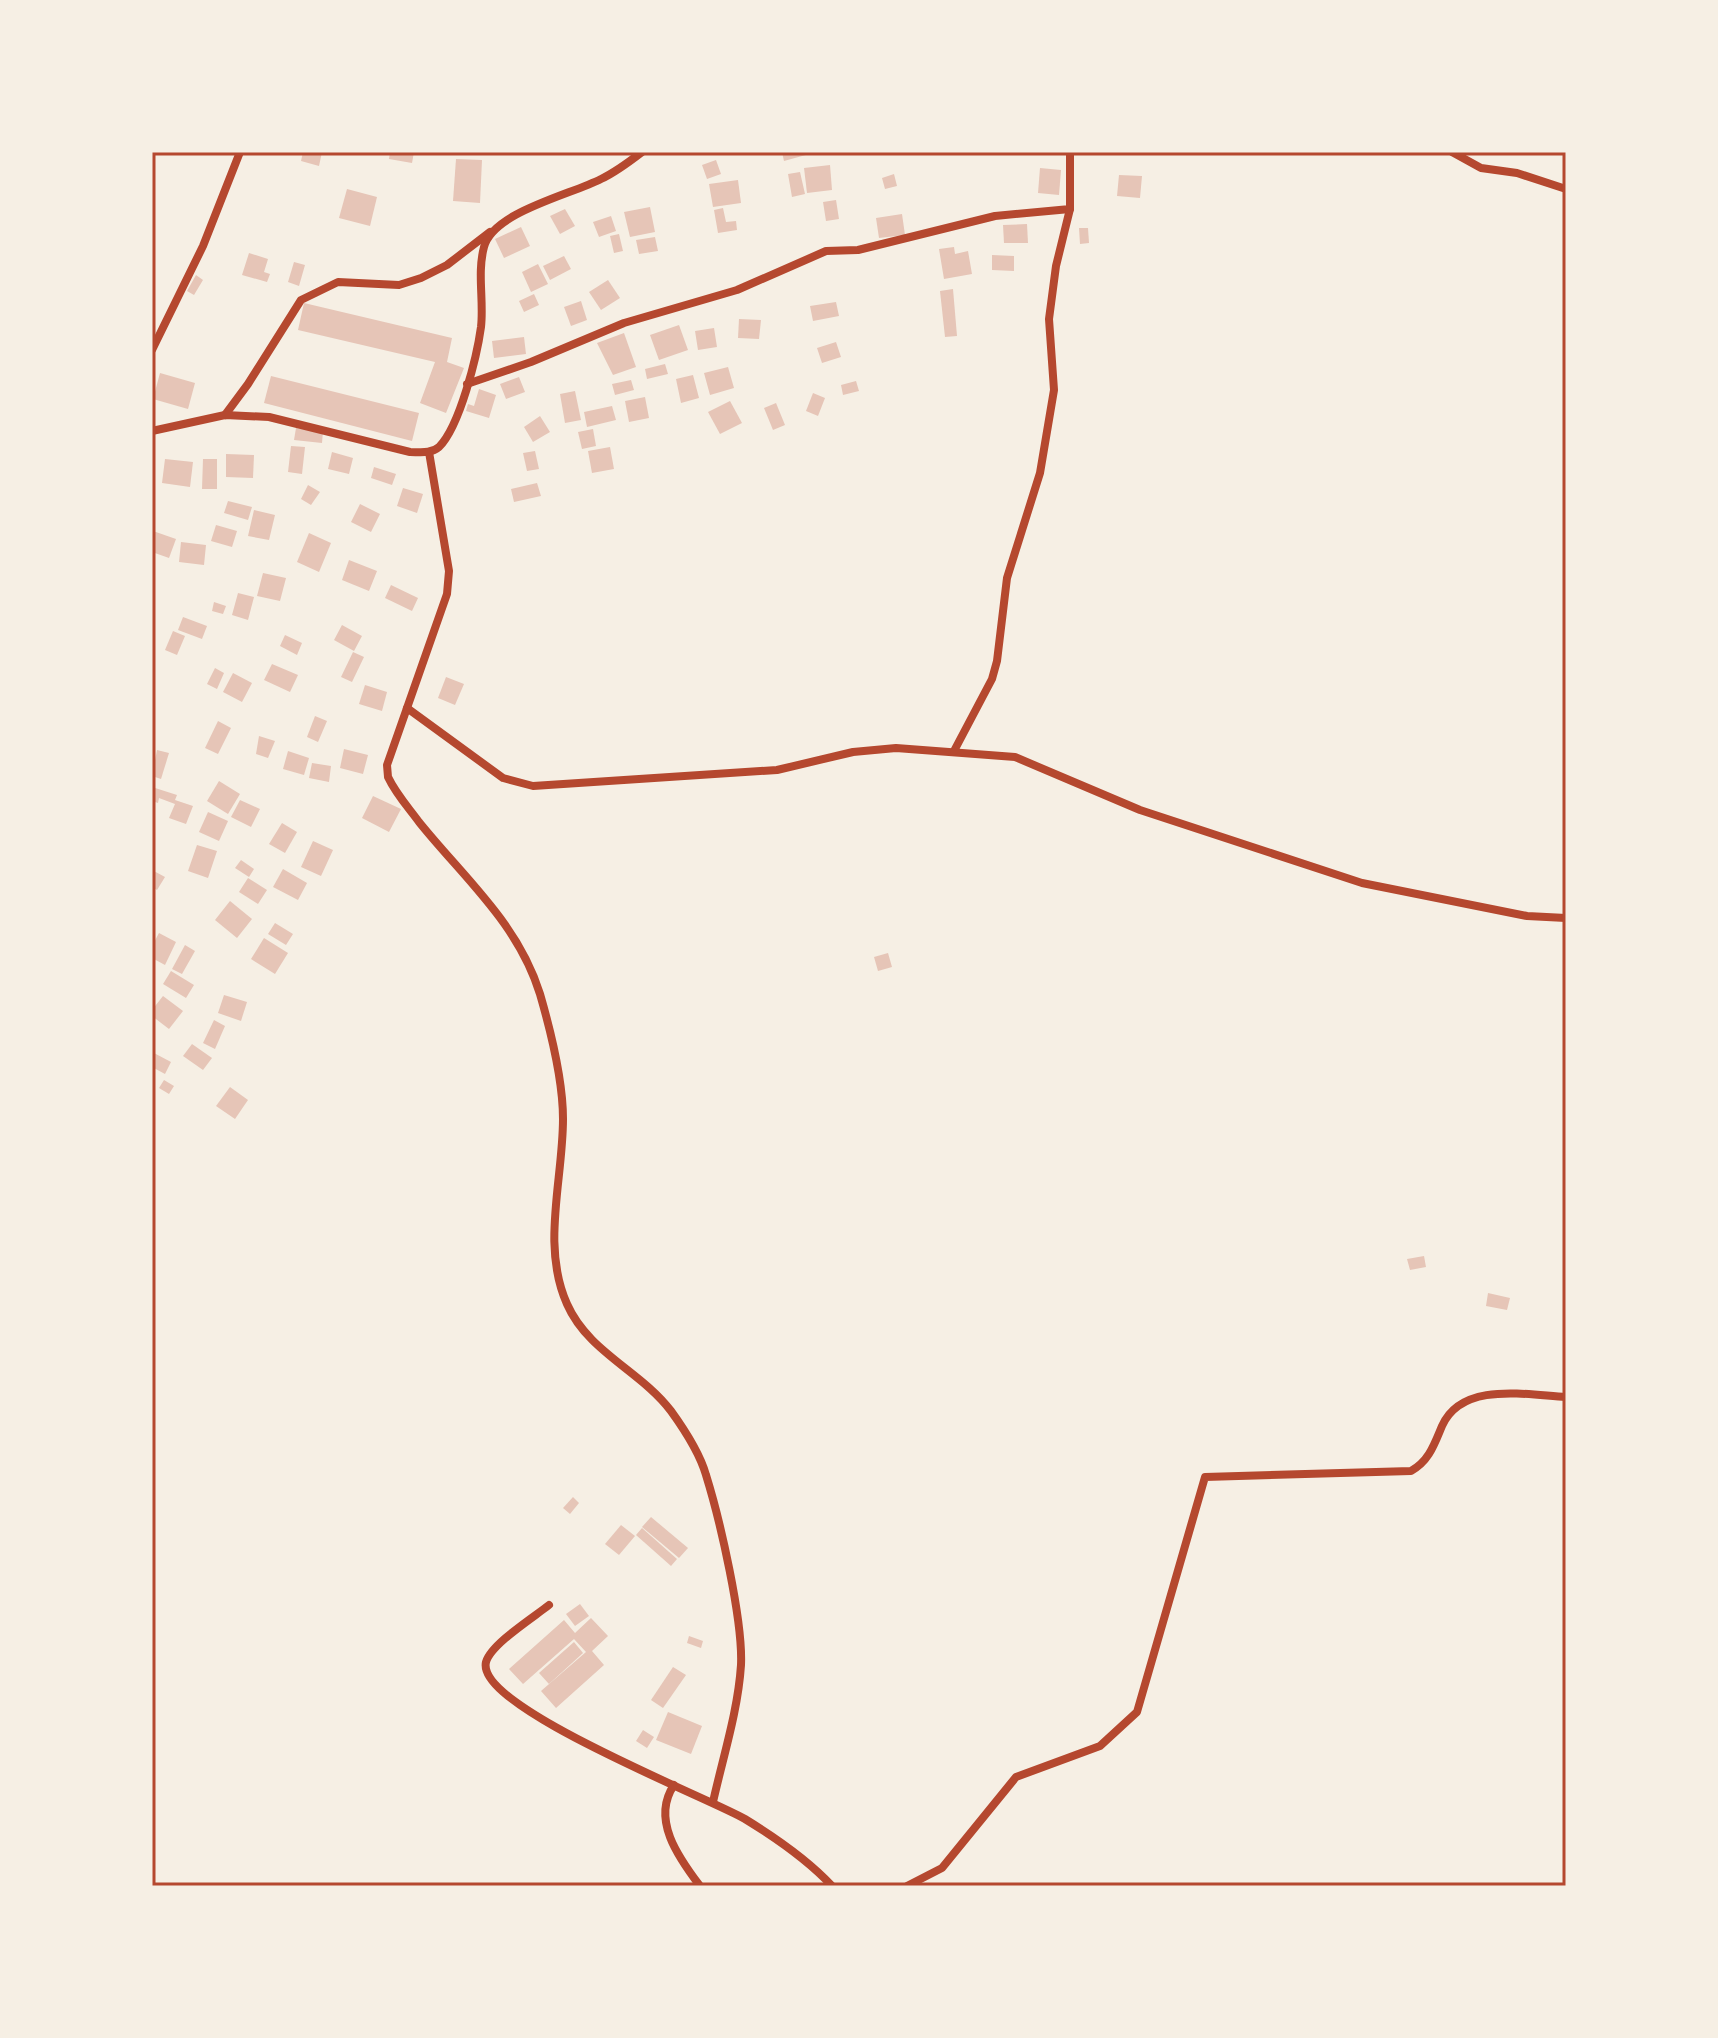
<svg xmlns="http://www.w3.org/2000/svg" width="1718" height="2038" font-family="'Public Sans',sans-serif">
	<rect width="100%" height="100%" fill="#f6efe4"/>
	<g fill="#e6c5b7">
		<path d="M303 152H322L319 166 301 161Z"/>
		<path d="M390 152H414L412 163 389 159Z"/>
		<path d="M782 152H813V153L784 161Z"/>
		<path d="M456 159 482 160 480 203 453 201Z"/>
		<path d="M716 160 721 174 707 179 702 165Z"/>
		<path d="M830 165 832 190 807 193 804 168Z"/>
		<path d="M1040 168 1061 170 1059 195 1038 193Z"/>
		<path d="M800 172 805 194 792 197 788 174Z"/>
		<path d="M894 174 897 186 885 189 882 178Z"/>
		<path d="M1119 175 1142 176 1140 198 1117 196Z"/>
		<path d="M738 180 741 203 713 207 709 184Z"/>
		<path d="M347 189 377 197 370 226 339 218Z"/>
		<path d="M836 200 839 219 826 221 823 202Z"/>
		<path d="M650 207 655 232 630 237 624 212Z"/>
		<path d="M723 208 726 222 736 221 737 230 718 233 714 210Z"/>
		<path d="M565 209 575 226 560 234 550 216Z"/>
		<path d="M902 214 905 235 879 238 876 218Z"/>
		<path d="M611 216 616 231 599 237 593 222Z"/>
		<path d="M1027 224 1028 243H1004L1003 225Z"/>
		<path d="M521 227 530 246 504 258 495 239Z"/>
		<path d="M1079 228H1088L1089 243 1080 244Z"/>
		<path d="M619 234 623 251 614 253 610 236Z"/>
		<path d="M655 237 658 251 639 254 636 240Z"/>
		<path d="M954 247 955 254 968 251 972 274 944 279 939 249Z"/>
		<path d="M249 253 268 259 264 272 270 274 267 282 242 275Z"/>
		<path d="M992 255 1014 256V271L992 270Z"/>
		<path d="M564 256 571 269 550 280 543 266Z"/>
		<path d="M294 262 305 265 299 286 288 282Z"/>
		<path d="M538 264 548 284 531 292 522 272Z"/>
		<path d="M196 275 203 280 194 295 187 291Z"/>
		<path d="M608 280 620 298 601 310 589 292Z"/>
		<path d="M953 289 957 336 945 337 940 291Z"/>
		<path d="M534 294 539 305 524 312 519 301Z"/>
		<path d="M581 301 587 320 571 326 564 307Z"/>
		<path d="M836 302 839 316 813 321 810 306Z"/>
		<path d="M304 303 452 338 447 362 464 368 446 413 420 403 435 362 298 330Z"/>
		<path d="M739 319 761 320 759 339 738 338Z"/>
		<path d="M679 325 688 350 659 360 650 335Z"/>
		<path d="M714 328 717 347 698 350 695 331Z"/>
		<path d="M624 333 636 367 613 375 597 343Z"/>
		<path d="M524 337 526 354 494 358 492 341Z"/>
		<path d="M836 342 841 357 822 363 817 348Z"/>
		<path d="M665 364 668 374 647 379 645 369Z"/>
		<path d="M728 367 734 388 710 395 704 373Z"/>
		<path d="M160 373 195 383 188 409 153 399Z"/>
		<path d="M693 375 699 398 681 403 676 379Z"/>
		<path d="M271 376 419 413 412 441 264 403Z"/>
		<path d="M519 377 525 392 506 399 500 384Z"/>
		<path d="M631 380 634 390 615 395 612 384Z"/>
		<path d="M856 381 859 391 843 395 841 385Z"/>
		<path d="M479 389 496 395 489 418 466 411 468 404 474 406Z"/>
		<path d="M575 391 581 420 565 423 560 394Z"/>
		<path d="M813 393 825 398 818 416 806 411Z"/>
		<path d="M645 397 649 418 629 422 625 401Z"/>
		<path d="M730 401 742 423 720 434 708 412Z"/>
		<path d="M776 403 785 425 773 430 764 408Z"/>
		<path d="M612 406 616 420 587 427 584 412Z"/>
		<path d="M540 416 550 432 533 442 524 427Z"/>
		<path d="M296 428 323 431 322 443 294 440Z"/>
		<path d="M593 429 596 446 582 449 578 432Z"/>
		<path d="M291 446 305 447 302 474 288 472Z"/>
		<path d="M610 447 614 469 592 473 588 451Z"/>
		<path d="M535 451 539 469 527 471 523 453Z"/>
		<path d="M332 452 353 458 349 474 328 469Z"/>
		<path d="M226 454 254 455 253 478 226 477Z"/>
		<path d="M165 459 193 462 190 487 162 483Z"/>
		<path d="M203 459H217V489H202Z"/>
		<path d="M374 467 396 474 392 485 371 478Z"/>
		<path d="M537 483 541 496 514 502 511 489Z"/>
		<path d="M308 485 320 492 311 505 301 499Z"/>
		<path d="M403 488 423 494 417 513 397 506Z"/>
		<path d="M228 501 252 507 248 520 224 513Z"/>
		<path d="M360 504 380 514 371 532 351 522Z"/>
		<path d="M254 510 275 515 269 540 248 536Z"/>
		<path d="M216 525 237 531 232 547 211 541Z"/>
		<path d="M153 531 176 539 169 558 152 552Z"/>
		<path d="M309 533 331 543 319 572 297 562Z"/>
		<path d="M181 542 206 545 204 565 179 562Z"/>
		<path d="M349 560 377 571 369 591 342 580Z"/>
		<path d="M263 573 286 578 280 601 257 596Z"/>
		<path d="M391 585 418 598 412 611 385 598Z"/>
		<path d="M238 593 254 597 248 620 232 615Z"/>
		<path d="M214 602 226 606 223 614 212 611Z"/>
		<path d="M183 617 207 626 202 639 178 630Z"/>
		<path d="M342 625 362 636 354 651 334 640Z"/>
		<path d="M173 631 185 636 177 655 165 650Z"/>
		<path d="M285 635 302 643 297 655 280 646Z"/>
		<path d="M353 652 364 657 352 682 341 677Z"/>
		<path d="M272 664 298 675 290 692 264 680Z"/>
		<path d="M215 668 224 673 217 689 207 684Z"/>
		<path d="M233 673 252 683 242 702 223 692Z"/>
		<path d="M446 677 464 684 455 705 438 698Z"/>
		<path d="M365 685 387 692 382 711 359 704Z"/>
		<path d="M315 716 327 721 318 742 307 737Z"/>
		<path d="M218 721 231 728 218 754 205 748Z"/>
		<path d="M259 736 275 741 268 758 256 754Z"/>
		<path d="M344 749 368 755 363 774 340 768Z"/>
		<path d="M157 750 169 753 161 779 152 776Z"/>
		<path d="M288 751 309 758 304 775 283 769Z"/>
		<path d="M312 763 331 766 329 782 309 778Z"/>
		<path d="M219 781 240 794 228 814 207 801Z"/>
		<path d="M152 787 177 795 175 800 193 806 186 824 169 818 175 804 159 798 158 803 152 801Z"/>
		<path d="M373 796 401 809 389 832 362 818Z"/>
		<path d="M240 800 260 809 251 827 231 817Z"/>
		<path d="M208 812 228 821 219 841 199 832Z"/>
		<path d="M282 823 297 832 285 853 269 844Z"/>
		<path d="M313 841 333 850 321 876 301 867Z"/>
		<path d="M197 845 217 851 208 878 188 871Z"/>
		<path d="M241 860 254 869 249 877 235 868Z"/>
		<path d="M283 869 307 883 298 900 273 887Z"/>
		<path d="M152 870 165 877 157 890 152 887Z"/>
		<path d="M248 878 267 890 258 904 239 892Z"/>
		<path d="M230 901 252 919 237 938 215 920Z"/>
		<path d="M275 923 293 934 286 945 268 934Z"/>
		<path d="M159 933 176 942 165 965 152 958V946Z"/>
		<path d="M264 938 288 953 275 974 251 959Z"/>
		<path d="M185 945 195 951 182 974 172 969Z"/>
		<path d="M888 953 892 967 878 971 874 957Z"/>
		<path d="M171 971 194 985 186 998 163 984Z"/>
		<path d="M224 995 247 1002 241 1021 218 1013Z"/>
		<path d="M163 996 183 1011 169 1029 152 1016V1010Z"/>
		<path d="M214 1020 225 1026 215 1049 203 1043Z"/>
		<path d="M192 1044 212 1058 203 1070 183 1056Z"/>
		<path d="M154 1053 171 1062 165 1074 152 1067Z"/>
		<path d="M164 1080 174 1086 169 1094 159 1088Z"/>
		<path d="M230 1087 248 1100 235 1119 216 1106Z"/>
		<path d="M1424 1256 1426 1267 1410 1270 1407 1259Z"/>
		<path d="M1488 1293 1510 1298 1507 1310 1486 1306Z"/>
		<path d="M573 1497 579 1503 570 1514 563 1508Z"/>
		<path d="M651 1517 688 1548 679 1558 642 1527Z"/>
		<path d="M621 1525 635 1536 619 1555 605 1544Z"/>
		<path d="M642 1528 677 1559 671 1566 636 1535Z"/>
		<path d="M580 1604 589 1616 575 1626 566 1614Z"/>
		<path d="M591 1618 608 1636 592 1651 604 1665 556 1708 541 1691 586 1652 574 1639 523 1684 509 1669 564 1620 575 1633Z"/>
		<path d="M689 1636 703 1641 701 1648 687 1643Z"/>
		<path d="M574 1642 583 1653 549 1684 539 1673Z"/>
		<path d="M673 1667 686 1675 663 1708 651 1700Z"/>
		<path d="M668 1712 702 1726 691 1754 656 1740Z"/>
		<path d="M643 1730 654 1737 647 1748 636 1741Z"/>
	</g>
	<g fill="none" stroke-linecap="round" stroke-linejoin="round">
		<g stroke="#b5482f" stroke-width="8">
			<path d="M1452 152 1481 168 1517 173 1566 189"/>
			<path d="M152 350 203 246 240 152"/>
			<path d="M467 384 531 362 624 323 737 290 826 251 858 250 995 216 1070 209V152"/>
			<path d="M225 415 248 384 301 300 338 282 399 285 421 278 447 265 490 232"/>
			<path d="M152 431 225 415 269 417 410 452C420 452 431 454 439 447 460 426 477 356 481 327 484 301 477 273 484 247 493 212 570 195 601 179 616 172 629 162 642 152"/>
			<path d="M429 452 449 571 447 594 387 765 388 777C396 794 408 807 419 822 464 878 518 923 540 994 551 1032 563 1079 563 1119 563 1180 541 1246 567 1304 588 1352 641 1371 671 1411 684 1429 700 1454 706 1475 720 1520 743 1620 741 1665 738 1711 723 1757 713 1802"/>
			<path d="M407 708 503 778 533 786 777 770 853 752 896 748 1015 757 1140 810 1362 883 1527 916 1566 918"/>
			<path d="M954 751 992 679 997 661 1007 578 1040 473 1054 390 1049 319 1056 266 1070 209"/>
			<path d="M549 1605C534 1617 491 1644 486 1662 475 1707 707 1797 745 1819 776 1838 807 1859 832 1886"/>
			<path d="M674 1785C651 1819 678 1857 700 1886"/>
			<path d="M907 1886 942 1868 1016 1777 1100 1746 1137 1712 1205 1477 1411 1471C1429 1461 1434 1445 1442 1426 1462 1381 1527 1395 1566 1397"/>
		</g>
	</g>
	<rect width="1718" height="2038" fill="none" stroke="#f6efe4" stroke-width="308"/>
	<rect x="154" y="154" width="1410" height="1730" fill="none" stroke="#b5482f" stroke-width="3"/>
</svg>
